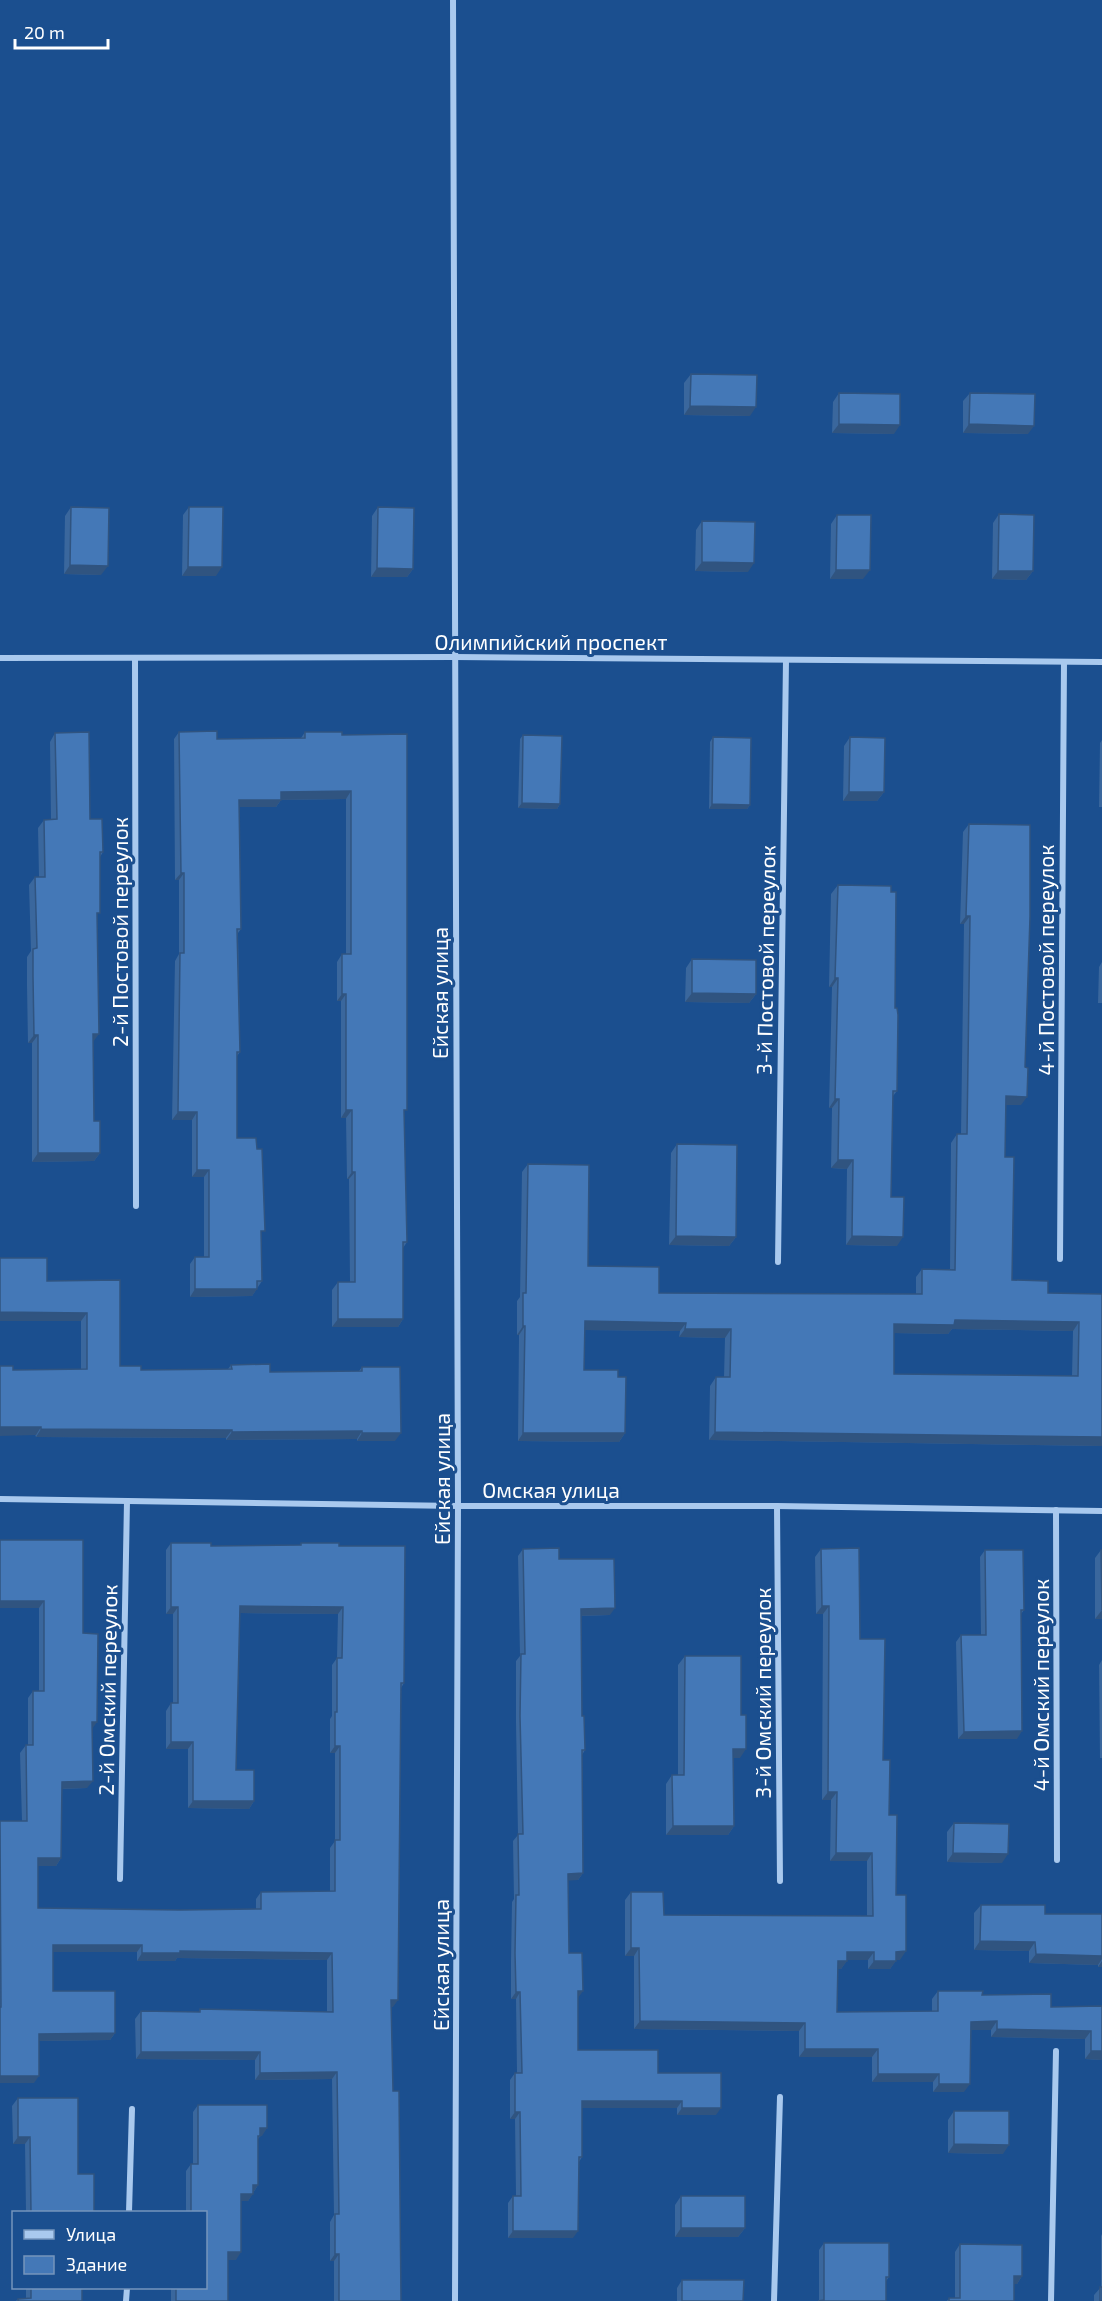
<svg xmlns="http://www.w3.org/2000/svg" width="1102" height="2301" font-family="'Exo 2',sans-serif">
	<rect width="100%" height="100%" fill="#1b4f8f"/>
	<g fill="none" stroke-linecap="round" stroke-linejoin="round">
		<g stroke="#a9c9ee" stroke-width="6">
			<path d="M453 0 458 1506 455 2301"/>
			<path d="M0 658 454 657 1102 662"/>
			<path d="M135 658 136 1206"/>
			<path d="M1060 1259 1064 662"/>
			<path d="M778 1262 786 660"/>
			<path d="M0 1499 458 1506H777L1102 1511"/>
			<path d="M777 1506 780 1881"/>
			<path d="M1056 1510 1057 1860"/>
			<path d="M120 1879 127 1501"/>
			<path d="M129 2212 132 2109"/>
			<path d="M126 2301 127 2288"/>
			<path d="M774 2301 780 2097"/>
			<path d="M1051 2301 1056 2051"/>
		</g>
	</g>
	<g fill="#3a679d" fill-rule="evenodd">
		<path d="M691 374 750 416 684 415V383Z"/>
		<path d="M839 393 894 434 832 433 833 402Z"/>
		<path d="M970 393 1028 434 963 433V401Z"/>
		<path d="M71 507 101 575 64 574 65 516Z"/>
		<path d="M189 507 216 576H182L183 515Z"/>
		<path d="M378 507 413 569 407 577H371L372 516Z"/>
		<path d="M999 514 1033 571 1026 580 992 579 993 523Z"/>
		<path d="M837 515 863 579H830L831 524Z"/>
		<path d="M702 521 748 572 695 571 696 530Z"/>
		<path d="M179 732 217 739 301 738 305 732H342L404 1114 407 1242 403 1248V1319L398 1327H332V1290L338 1282H350L349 1179H347L346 1118H341V1001H337V962L342 954H346V799L281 800 276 807H239L241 929 238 933 240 1052 237 1056V1138L261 1236 262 1281 252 1296 190 1297V1264L195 1257H204V1177H192V1120H172L175 961 179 954V880H175L174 739Z"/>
		<path d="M55 733 103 852 100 857 97 918 93 1042 94 1121 100 1153 94 1161 32 1162V1043H28L27 986V957L31 951 29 885 35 877H39L38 828 44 820 51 819 50 742Z"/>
		<path d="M523 735 560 804 557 809 518 808 520 739Z"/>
		<path d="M713 737 750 805 747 809H709L710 742Z"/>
		<path d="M850 737 884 792 877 801H843L844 746Z"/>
		<path d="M1102 740V807H1099L1100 743Z"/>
		<path d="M969 824 1021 1105H1006L1005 1157 1012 1280 1048 1293 1102 1294V1446L709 1440 710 1386 716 1377H724L725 1338 679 1337 680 1331 585 1330 584 1370 618 1377 625 1433 619 1442 518 1441 519 1335H517V1301L520 1297 522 1172 528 1164 588 1266 659 1293 916 1294V1277L922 1269H950L951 1143 957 1134H961L964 924H960L963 832ZM952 1329 1073 1331 1072 1376 894 1374V1333L948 1334Z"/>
		<path d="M838 885 895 1008 897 1091 893 1096 891 1197 897 1246 846 1245 847 1169 831 1168 832 1108H829L832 987H829L831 894Z"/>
		<path d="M692 959 756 994 749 1003 685 1002 686 968Z"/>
		<path d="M1102 962V1003H1098L1099 967Z"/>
		<path d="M677 1144 736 1237 729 1246 669 1245 671 1153Z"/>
		<path d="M0 1258 47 1281 120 1280V1366L141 1370 228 1369 231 1365 270 1372 359 1371 362 1367 395 1441H357V1439L226 1440V1438L36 1437 13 1370 81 1369V1321H0Z"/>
		<path d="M0 1540 83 1633 92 1729 87 1788 62 1789 61 1858 56 1866H38V1908L180 1910 256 1909V1899L261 1892 330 1891V1848L335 1841V1753H330V1719L332 1716V1665L337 1658 338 1614 240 1613 236 1770 254 1801 249 1809 188 1808V1749H166V1711L171 1703H173V1614H166V1550L171 1543 211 1546 300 1545 301 1543 339 1546 404 1683 401 1688 393 2007H391L393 2091 401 2301H334V2261H330V2222L334 2215 332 2079 255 2080V2060L136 2059 135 2019 141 2011 199 2012 200 2009 327 2012V1960L177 1958 175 1961H137V1952H53V1991L115 2033 110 2040 39 2041 34 2083H0V1821H22L20 1753 26 1745H28V1698L33 1691H39V1608Z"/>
		<path d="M523 1549 559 1559 610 1615 581 1616 582 1716 585 1750 582 1755 583 1873 578 1880H568L569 1953 578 1998V2050L658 2073 716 2115H677V2108H582V2157L579 2162 573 2238H508V2203L513 2196H516L515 2119H510V2080L515 2073H517L516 1999H511V1960L512 1902 514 1899 513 1841 518 1835 516 1723V1661L520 1656 518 1556Z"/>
		<path d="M821 1549 860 1639 883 1760 896 1895 900 1960H896L890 1969H868V1960H847L841 1969H837V2012L932 2011V1999L938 1991 982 1995 1051 2007 1102 2006V2060L1085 2059V2039L991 2037V2030H970L964 2092H933V2082H872V2057H799V2031L634 2029V1956H625V1900L631 1892 664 1915 867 1916V1861H830L831 1800H822L823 1614H816L815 1557Z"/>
		<path d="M985 1550 1024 1610 1021 1614 1017 1739H958L956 1642 961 1635H981L980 1557Z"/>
		<path d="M1101 1550 1102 1619H1095V1558Z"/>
		<path d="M685 1656 740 1758H733L734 1826 728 1835H666V1784L672 1775H678V1665Z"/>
		<path d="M1102 1660V1758H1100L1099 1665Z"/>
		<path d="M954 1823 1002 1863 947 1862V1832Z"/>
		<path d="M981 1905 1045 1914H1102V1967H1098V1965L1029 1963V1951L974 1950V1913Z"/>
		<path d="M18 2098 78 2174 94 2212H26L25 2144H13L12 2106Z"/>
		<path d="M198 2105 267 2128 258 2139V2185L248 2201H241L236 2260H228V2301H171V2288H206V2212H186V2171L191 2164H193V2112Z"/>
		<path d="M954 2111 1003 2154 948 2153V2120Z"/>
		<path d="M681 2196 745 2228 738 2237H675V2205Z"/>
		<path d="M1102 2234V2301H1094V2295L1101 2287V2236Z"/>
		<path d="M824 2243 889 2277 886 2281V2301H818L819 2300V2250Z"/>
		<path d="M960 2244 1022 2276 1017 2284H1014V2301H947L949 2298H955V2252Z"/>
		<path d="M682 2280 743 2301H677V2288Z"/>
		<path d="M26 2288H82V2301H16L18 2299 26 2298Z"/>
	</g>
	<g fill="#305480">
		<path d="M690 406 756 407 750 416 684 415Z"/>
		<path d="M839 424 900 425 894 434 832 433Z"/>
		<path d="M969 424 1034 426 1028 434 963 433Z"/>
		<path d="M702 562 754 563 748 572 695 571Z"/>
		<path d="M70 565 108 566 101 575 64 574Z"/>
		<path d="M188 567H222L216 576H182Z"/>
		<path d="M377 568 413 569 407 577H371Z"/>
		<path d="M836 570H870L863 579H830Z"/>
		<path d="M998 571H1033L1026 580 992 579Z"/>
		<path d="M351 791 346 799 276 800 281 792Z"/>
		<path d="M849 792H884L877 801H843Z"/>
		<path d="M239 800H281L276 807H234Z"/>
		<path d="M522 803 560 804 557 809 518 808Z"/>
		<path d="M712 804 750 805 747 809H709Z"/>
		<path d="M181 873H184L179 880H175Z"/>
		<path d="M966 916H970L964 924H960Z"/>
		<path d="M835 978H838L832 987H829Z"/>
		<path d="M692 993 756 994 749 1003 685 1002Z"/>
		<path d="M342 994H346L341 1001H337Z"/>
		<path d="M93 1034H99L93 1042Z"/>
		<path d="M34 1035H38L32 1043H28Z"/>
		<path d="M1006 1096 1027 1097 1021 1105H1000Z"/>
		<path d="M835 1099H839L832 1108H829Z"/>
		<path d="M346 1110H352L346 1118H341Z"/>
		<path d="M178 1112H197L192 1120H172Z"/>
		<path d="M38 1153H100L94 1161 32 1162Z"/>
		<path d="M838 1160H853L847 1169 831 1168Z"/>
		<path d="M197 1170H209L204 1177H192Z"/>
		<path d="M352 1172H355L349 1179H347Z"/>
		<path d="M676 1236 736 1237 729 1246 669 1245Z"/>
		<path d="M852 1236 903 1237 897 1246 846 1245Z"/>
		<path d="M195 1289H257L252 1296 190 1297Z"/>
		<path d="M0 1312 87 1313 81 1321H0Z"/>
		<path d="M338 1319H403L398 1327H332Z"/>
		<path d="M955 1320 1079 1322 1073 1331 952 1329 948 1334 888 1333 894 1324Z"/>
		<path d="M585 1321 686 1323 680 1331 579 1330Z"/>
		<path d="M523 1326H525L519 1335H517Z"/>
		<path d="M685 1329H731L725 1338 679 1337Z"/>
		<path d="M0 1427H41L36 1435 0 1436Z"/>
		<path d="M41 1429 232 1430 226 1438 36 1437Z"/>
		<path d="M362 1431 357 1439 226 1440 232 1432Z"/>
		<path d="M715 1432 1102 1437V1446L709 1440Z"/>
		<path d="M362 1433H401L395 1441H357Z"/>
		<path d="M523 1433H625L619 1442 518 1441Z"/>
		<path d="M0 1601H44L39 1608H0Z"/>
		<path d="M240 1606 343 1607 338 1614 235 1613Z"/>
		<path d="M822 1606H829L823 1614H816Z"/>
		<path d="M171 1607H178L173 1614H166Z"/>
		<path d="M615 1608 610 1615 576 1616 581 1609Z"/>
		<path d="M1102 1610V1619H1095Z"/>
		<path d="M92 1722H97L92 1729Z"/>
		<path d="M1022 1731 1017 1739H958L964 1732Z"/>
		<path d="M171 1742H193L188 1749H166Z"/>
		<path d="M335 1746H340L335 1753H330Z"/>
		<path d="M733 1749H746L740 1758H727Z"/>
		<path d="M93 1781 87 1788 57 1789 62 1782Z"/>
		<path d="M828 1792H837L831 1800H822Z"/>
		<path d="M193 1801H254L249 1809 188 1808Z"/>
		<path d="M673 1826H734L728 1835H666Z"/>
		<path d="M836 1853H872L867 1861H830Z"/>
		<path d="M953 1853 1008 1854 1002 1863 947 1862Z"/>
		<path d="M38 1858H61L56 1866H33Z"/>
		<path d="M583 1873 578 1880 563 1881 568 1874Z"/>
		<path d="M980 1941 1035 1942 1029 1951 974 1950Z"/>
		<path d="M53 1945H142L137 1952H48Z"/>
		<path d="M631 1948H639L634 1956H625Z"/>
		<path d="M180 1951 332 1953 327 1960 177 1958 175 1961H137L142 1953Z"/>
		<path d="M906 1951 900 1960H890L896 1952Z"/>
		<path d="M847 1952H874L868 1960H841Z"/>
		<path d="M1036 1954 1102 1956V1959L1098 1965 1029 1963Z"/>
		<path d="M838 1961H847L841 1969H832Z"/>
		<path d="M874 1961H896L890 1969H868Z"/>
		<path d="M1102 1961V1967H1098Z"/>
		<path d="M578 1991H583L578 1998Z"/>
		<path d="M516 1992H520L516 1999H511Z"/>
		<path d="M391 2000H398L393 2007H386Z"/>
		<path d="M640 2021 805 2023 799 2031 634 2029Z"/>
		<path d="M997 2021 991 2030H965L971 2022Z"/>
		<path d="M997 2029 1091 2031 1085 2039 991 2037Z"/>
		<path d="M115 2033 110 2040 34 2041 39 2034Z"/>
		<path d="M805 2049H878L872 2057H799Z"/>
		<path d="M1091 2051H1102V2060L1085 2059Z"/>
		<path d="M141 2052H260L255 2060 136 2059Z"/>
		<path d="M337 2072 332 2079 255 2080 260 2073Z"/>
		<path d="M878 2074H939L933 2082H872Z"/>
		<path d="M0 2076H39L34 2083H0Z"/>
		<path d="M939 2084H970L964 2092H933Z"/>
		<path d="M582 2101H682L677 2108H577Z"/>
		<path d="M682 2108H721L716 2115H677Z"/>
		<path d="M515 2112H520L515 2119H510Z"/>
		<path d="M260 2128H267L262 2136H255Z"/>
		<path d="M18 2137H30L25 2144H13Z"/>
		<path d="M954 2144 1009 2145 1003 2154 948 2153Z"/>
		<path d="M253 2185H258L253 2193Z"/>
		<path d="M241 2194H253L248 2201H236Z"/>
		<path d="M681 2228H745L738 2237H675Z"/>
		<path d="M513 2231H578L573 2238H508Z"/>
		<path d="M228 2252H241L236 2260H223Z"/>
		<path d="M335 2254H339L334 2261H330Z"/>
		<path d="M1014 2276H1022L1017 2284H1009Z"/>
	</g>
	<g fill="#4478b7" stroke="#305480" stroke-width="1.5" fill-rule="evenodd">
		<path d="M691 374 757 375 756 407 690 406Z"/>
		<path d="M839 393 900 394V425L839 424Z"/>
		<path d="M970 393 1035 394 1034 426 969 424Z"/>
		<path d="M71 507 109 508 108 566 70 565Z"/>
		<path d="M189 507H223L222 567H188Z"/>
		<path d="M378 507 414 508 413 569 377 568Z"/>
		<path d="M999 514 1034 515 1033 571H998Z"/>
		<path d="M837 515H871L870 570H836Z"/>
		<path d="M702 521 755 522 754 563 702 562Z"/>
		<path d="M217 731V739L305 738V732H342V735L407 734V1110H404L407 1242H403V1319H338V1282H355V1172H352V1110H346V994H342V954H351V791L281 792V800H239L241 929H237L240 1052H237V1138H256L257 1149H262L265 1231H261L262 1281H257V1289H195V1257H209V1170H197V1112H178L180 953H184V873H181L179 732Z"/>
		<path d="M89 732 90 819H102L103 852H100V913H97L99 1034H93L94 1121H100V1153H38V1035H34L33 977V949L37 948 35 877H45L44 820 57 819 55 733Z"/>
		<path d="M523 735 562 736 560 804 522 803Z"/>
		<path d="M713 737 751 738 750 805 712 804Z"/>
		<path d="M850 737 885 738 884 792H849Z"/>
		<path d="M969 824 1030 825V917L1025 1067 1028 1068 1027 1097 1006 1096 1005 1157H1014L1012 1280 1048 1281V1293L1102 1294V1437L715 1432 716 1377H730L731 1329H685L686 1323 585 1321 584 1370H618V1377H626L625 1433H523L525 1326H523V1293H526L528 1164 589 1165 588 1266 659 1267V1293L922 1294V1269L955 1270 957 1134H967L970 916H966ZM955 1320 1079 1322 1078 1376 894 1374V1324L954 1325Z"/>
		<path d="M838 885 891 886V892H896L895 1008H897L898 1015 897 1091H893L891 1197H904L903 1237 852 1236 853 1160H838L839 1099H835L838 978H835Z"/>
		<path d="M692 959 756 960V994L692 993Z"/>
		<path d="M677 1144 737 1145 736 1237 676 1236Z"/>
		<path d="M0 1258H47V1281L120 1280V1366H141V1370L232 1369 231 1365 270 1364V1372L362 1371V1367H400L401 1433H362V1431L232 1432V1430L41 1429V1427H0V1366H13V1370L87 1369V1313L0 1312Z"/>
		<path d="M0 1540H83V1633L98 1634 97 1722H92L93 1781 62 1782 61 1858H38V1908L180 1910 261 1909V1892L335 1891V1840H340V1746H335V1712H337V1658H342L343 1607 240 1606 236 1770H254V1801H193V1742H171V1703H178V1607H171V1543H211V1546L301 1545V1543H339V1546H405L404 1683H401L398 2000H391L393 2091H399L401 2301H339V2254H335V2214H339L337 2072 260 2073V2052H141V2011L200 2012V2009L333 2012 332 1953 180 1951V1953H142V1945H53V1991H115V2033L39 2034V2076H0V2007H1L0 1821H27L26 1745H33V1691H44V1601H0Z"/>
		<path d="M559 1548V1559H614L615 1608 581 1609 582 1716H584L585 1750H582L583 1873 568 1874 569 1953H582L583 1991H578V2050H658V2073H721V2108H682V2101H582V2157H579L578 2231H513V2196H521L520 2112H515V2073H522L520 1992H516L515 1953 516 1895H519L518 1834H523L520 1716 521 1654H525L523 1549Z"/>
		<path d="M859 1548 860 1639H885L883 1760H890L889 1815H897L896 1895H906V1951L896 1952V1961H874V1952H847V1961H838L837 2012 938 2011V1991H983L982 1995 1051 1994V2007L1102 2006V2051H1091V2031L997 2029V2021L971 2022 970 2084H939V2074H878V2049H805V2023L640 2021 639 1948H631V1892H663L664 1915 873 1916 872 1853H836L837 1792H828L829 1606H822L821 1549Z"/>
		<path d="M985 1550H1023L1024 1610H1021L1022 1731 964 1732 961 1635H986Z"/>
		<path d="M1101 1550H1102V1610Z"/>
		<path d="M685 1656H741V1715H746V1749H733L734 1826H673L672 1775H684Z"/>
		<path d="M954 1823 1009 1824 1008 1854 953 1853Z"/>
		<path d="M981 1905H1045V1914H1102V1956L1036 1954 1035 1942 980 1941Z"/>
		<path d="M18 2098H78V2174H94V2212H31L30 2137H18Z"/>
		<path d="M198 2105H267V2128H260V2136H258V2185H253V2194H241V2252H228V2301H176V2288H206V2212H191V2164H198Z"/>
		<path d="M954 2111H1009V2145L954 2144Z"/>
		<rect x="681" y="2196" width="64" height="32"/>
		<path d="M824 2243H889V2277H886V2301H818L824 2300Z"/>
		<path d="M960 2244 1022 2245V2276H1014V2301H949V2298H960Z"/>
		<path d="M682 2280H744L743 2301H682Z"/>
		<rect x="1100" y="2287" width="2" height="14"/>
		<path d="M31 2288H82V2301H18V2299L31 2298Z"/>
	</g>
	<g text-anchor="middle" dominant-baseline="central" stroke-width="6" stroke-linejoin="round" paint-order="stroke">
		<g font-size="21" fill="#fff" stroke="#1b4f8f">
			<text x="551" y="641">Олимпийский проспект</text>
			<text transform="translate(119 932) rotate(-90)">2-й Постовой переулок</text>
			<text transform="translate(765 960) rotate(-89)">3-й Постовой переулок</text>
			<text transform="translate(1045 960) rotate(-90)">4-й Постовой переулок</text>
			<text transform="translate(439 993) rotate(-90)">Ейская улица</text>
			<text transform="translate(441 1479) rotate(-90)">Ейская улица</text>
			<text x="551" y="1489">Омская улица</text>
			<text transform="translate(1040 1685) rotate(-90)">4-й Омский переулок</text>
			<text transform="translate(107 1690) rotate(-89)">2-й Омский переулок</text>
			<text transform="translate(762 1693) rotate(-90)">3-й Омский переулок</text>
			<text transform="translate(440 1965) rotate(-90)">Ейская улица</text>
		</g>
	</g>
	<rect x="12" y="2211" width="195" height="78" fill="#1b4f8f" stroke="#7695bc" stroke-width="1.5"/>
	<rect x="24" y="2230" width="30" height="9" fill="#a9c9ee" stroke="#7695bc" stroke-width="1.5"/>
	<text x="66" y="2241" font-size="18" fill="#ffffff">Улица</text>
	<rect x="24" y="2256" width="30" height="18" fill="#4478b7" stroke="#7695bc" stroke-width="1.5"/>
	<text x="66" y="2271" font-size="18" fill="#ffffff">Здание</text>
	<path d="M15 39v9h93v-9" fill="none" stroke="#ffffff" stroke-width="3"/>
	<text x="24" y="39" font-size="18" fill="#ffffff" stroke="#1b4f8f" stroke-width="4.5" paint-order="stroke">20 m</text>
</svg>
